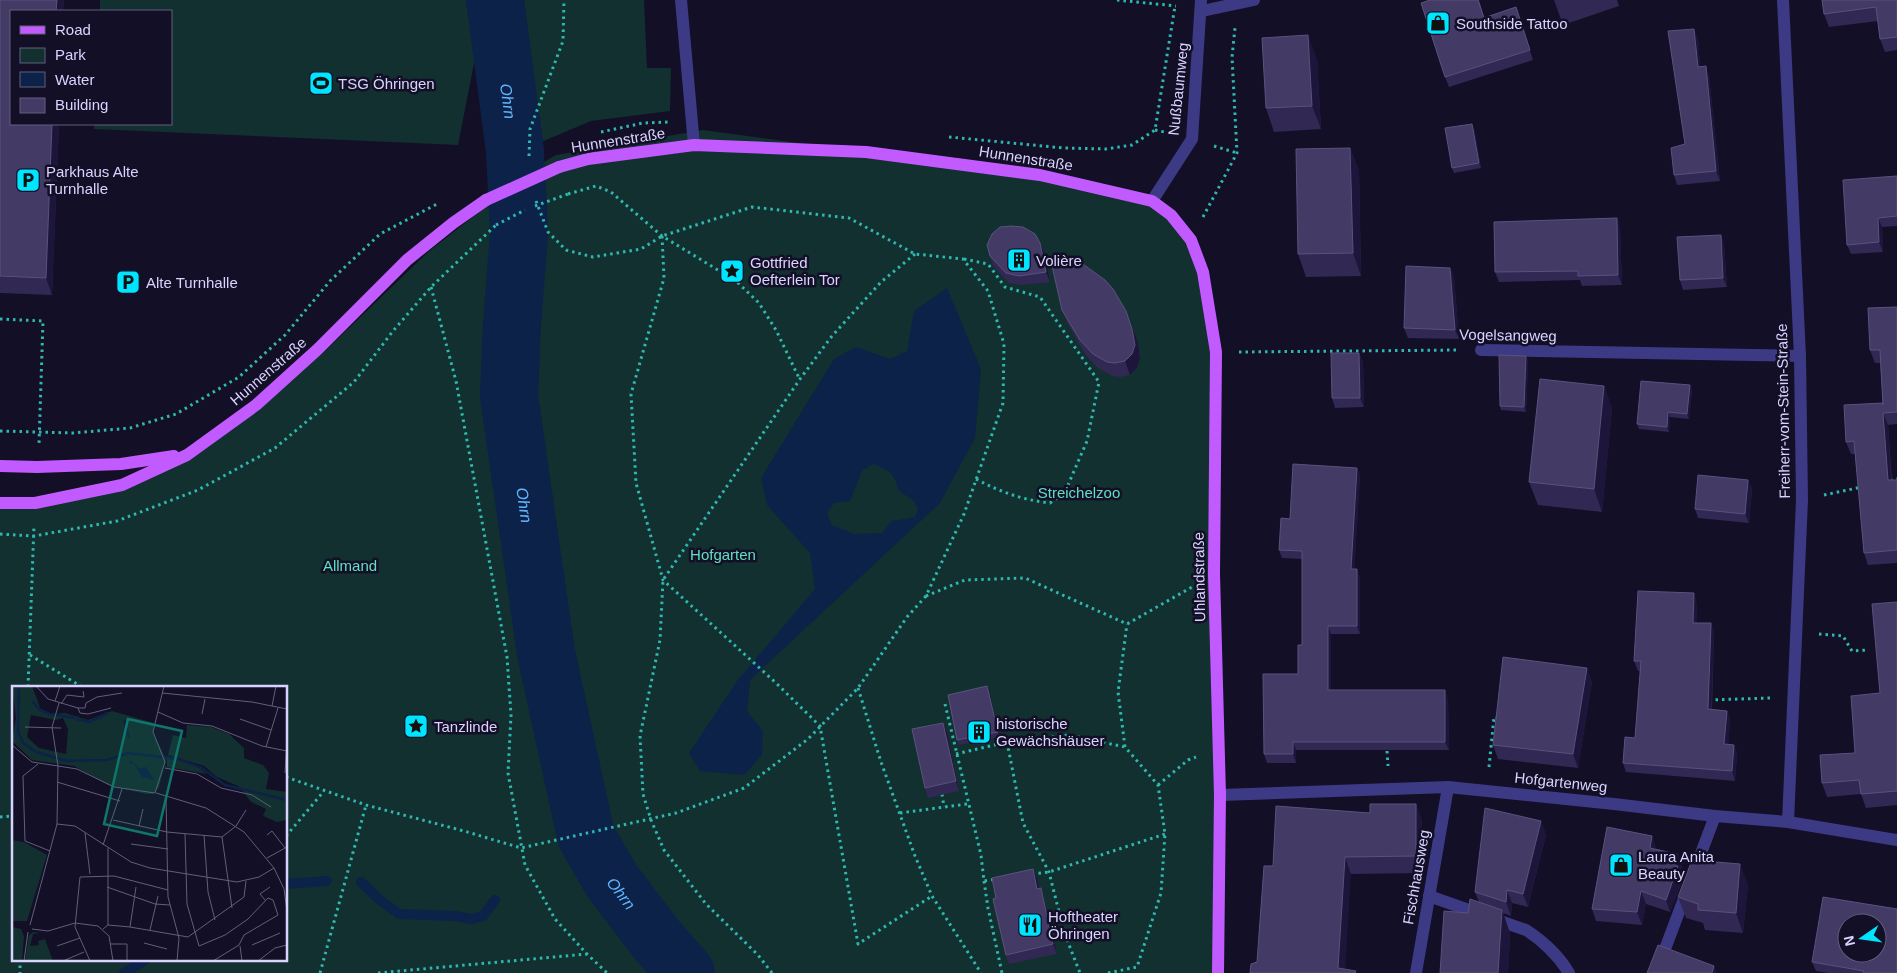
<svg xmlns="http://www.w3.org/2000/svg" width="1897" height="973" font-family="Arial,sans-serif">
	<rect width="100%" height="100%" fill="#130f26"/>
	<g fill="#12302f" fill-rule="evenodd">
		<path d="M100 0H478V43L458 145 94 129V124H171V11H100Z"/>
		<path d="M512 0H644L647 68H671L670 111 591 121 520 151Z"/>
		<path d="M703 130 1040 175 1152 201 1191 240 1216 352 1218 973H0V503L122 485 187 455 322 354 428 252 542 163 556 155ZM14 687H286V959H14Z"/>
	</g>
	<path fill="#0c2248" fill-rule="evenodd" d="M947 288 981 369 975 438 940 503 750 680 747 711 763 731 762 755 744 775 700 771 689 753 737 681 815 589 810 553 767 505 761 478 834 359 856 347 890 359 907 351 914 311ZM873 464C887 469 896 474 898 490L914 501 918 509 915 517 891 521 882 533 854 534 832 525 827 513 834 503 850 501 862 471Z"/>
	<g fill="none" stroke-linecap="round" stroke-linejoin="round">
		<g stroke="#0c2248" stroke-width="10">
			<path d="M361 882 380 900 399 914 455 916 471 919 483 916 495 900"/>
			<path d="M286 884 327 881"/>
			<path d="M124 973 147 959"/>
		</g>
		<path stroke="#0c2248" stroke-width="58" id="s1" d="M495 0 515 151 519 234 512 324 509 396 546 653 586 836 612 881 657 940 686 973"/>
		<g stroke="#2fb8b0" stroke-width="3" stroke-dasharray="2.5 4" stroke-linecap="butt">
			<path d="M1117 0 1176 6"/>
			<path d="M1155 130 1169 133"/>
			<path d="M601 132 643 123 669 122"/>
			<path d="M949 137 1063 148 1106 149 1132 145 1155 130 1175 6"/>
			<path d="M1214 146 1237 153"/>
			<path d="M529 156 530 129 563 41 564 0"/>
			<path d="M568 194 596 186 611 192 662 236 736 281 759 303 776 330 799 378"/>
			<path d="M536 201 548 232 566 250 593 257 641 249 662 236 752 207 849 218 915 254 963 259 988 291 1004 344 1003 403 964 514 926 596 965 580 1025 578 1127 624 1192 587"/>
			<path d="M1203 217 1237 153 1232 57 1235 28"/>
			<path d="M662 236 664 278 631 394 636 483 663 580 776 683 820 726 858 944 932 896"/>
			<path d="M964 259 988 264 1005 287 1040 297 1099 382 1087 441 1065 492 1050 503C1023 500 1000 492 976 479"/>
			<path d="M431 287 456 381 507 657 511 715 508 773 525 865 555 919 587 954 607 973"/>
			<path d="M0 319 43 321 39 444"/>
			<path d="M1239 352 1460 350"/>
			<path d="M0 431 73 433 130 428 176 414 239 377 285 335 330 281 380 234 437 204"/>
			<path d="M1890 480 1897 479"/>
			<path d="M1824 495 1862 487"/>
			<path d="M0 534 34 536 117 521 198 490 275 448 354 382 393 331 431 287 496 225"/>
			<path d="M1819 634 1843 636 1852 651 1867 650"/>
			<path d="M30 655 82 687"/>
			<path d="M28 687 34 525"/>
			<path d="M858 688 881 762 915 856 932 896 981 973"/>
			<path d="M1709 700 1770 698"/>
			<path d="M945 704 981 855 984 881 996 879"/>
			<path d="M1007 742 1023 823 1049 872 1064 932 1080 973"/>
			<path d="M1387 751 1388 766"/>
			<path d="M956 754 1007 742 1069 735 1125 747"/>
			<path d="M1489 767 1494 717 1499 718"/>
			<path d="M286 777 366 805 464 831 521 848 676 813 744 788 808 739 858 688 907 617 926 596"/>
			<path d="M1158 785 1188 760 1196 757"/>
			<path d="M942 794 944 807"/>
			<path d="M900 813 967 804"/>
			<path d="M0 817 14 816"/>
			<path d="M286 836 324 791"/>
			<path d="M1032 874 1049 872 1165 834"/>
			<path d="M984 881 988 908 1002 973"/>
			<path d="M20 959V973"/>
			<path d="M320 973 366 805"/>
			<path d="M378 973 587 954"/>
			<path d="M772 973 758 955 706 904 664 850 651 820 643 794 640 736 660 640 663 580 800 379 832 336 881 282 915 254"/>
			<path d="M1108 973 1137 967 1161 893 1165 834 1158 785 1125 747 1118 692 1127 624"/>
		</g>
		<g stroke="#3d3a85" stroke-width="12">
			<path d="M681 0 694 145"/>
			<path d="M1783 0 1800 356 1802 500 1788 822"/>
			<path d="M1202 11 1254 0"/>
			<path d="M1152 201 1192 139 1201 0"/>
			<path d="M1481 350 1800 356"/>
			<path d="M1220 795 1448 787 1614 804 1715 816 1788 822 1897 840"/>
			<path d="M1429 896 1526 930C1542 940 1559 956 1569 973"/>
			<path d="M1416 973 1448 787"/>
			<path d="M1656 973 1715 816"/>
		</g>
		<g stroke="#c25bff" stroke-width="12">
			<path d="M559 167 588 159 694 145 866 152 1040 175 1152 201 1171 215 1191 240 1203 272 1216 352 1214 574 1220 795 1218 973"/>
			<path d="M0 466 37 467 121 464 174 456"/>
			<path d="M0 503H35L122 485 187 455 256 405 318 349 407 260 453 223 486 200"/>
		</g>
		<g stroke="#2fb8b0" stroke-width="3" stroke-dasharray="2.5 4" stroke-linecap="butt">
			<path d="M535 206 568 194"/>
			<path d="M496 225 525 210"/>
		</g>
		<path stroke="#c25bff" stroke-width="12" d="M486 200 559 167"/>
	</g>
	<g fill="#312854">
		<path d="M0 0H64L63 11H11V124H59L52 295 0 293Z"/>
		<path d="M1430 0H1479L1484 17 1516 7 1533 60 1449 87 1445 77Z"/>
		<path d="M1554 0H1617L1619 6 1563 25Z"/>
		<path d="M1897 0V50L1885 52 1880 39 1878 21 1829 27 1824 14Z"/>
		<path d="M1698 39 1700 67 1709 76 1720 181 1677 185 1674 175 1685 144Z"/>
		<path d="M1317 59 1321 129 1274 132 1266 108Z"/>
		<path d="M1474 128 1481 168 1454 173 1452 168Z"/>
		<path d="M1350 148 1359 171 1361 276 1306 277 1298 254Z"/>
		<path d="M1897 176V226L1882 227 1883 252 1851 254 1847 245Z"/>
		<path d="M1620 227 1622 285 1582 286 1580 280 1499 282 1495 272Z"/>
		<path d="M1721 235 1724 244 1727 287 1683 290 1680 280Z"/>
		<path d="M1040 243 1044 252 1050 282 1022 285 1009 283 993 266 990 256Z"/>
		<path d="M1450 268 1454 277 1459 339 1408 338 1404 328Z"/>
		<path d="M1897 307V424L1888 425 1892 480H1897V563L1868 565 1864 553 1855 454H1851L1846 442 1883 403 1880 363H1875L1870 350Z"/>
		<path d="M1062 310 1138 343 1140 359 1137 368 1130 375 1120 377 1112 376 1098 368 1085 354 1068 324Z"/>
		<path d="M1359 353 1363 363 1364 407 1335 408 1332 398Z"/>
		<path d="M1526 356 1528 361 1526 412 1501 410 1500 406Z"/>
		<path d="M1690 385 1692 390 1689 419 1670 417 1669 432 1639 429 1637 424Z"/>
		<path d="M1604 386 1612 409 1602 512 1538 505 1529 482Z"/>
		<path d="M1357 468 1360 476 1354 569 1360 577V634H1331V690L1448 699 1449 750H1296V763H1267L1264 754 1298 674 1302 645V559L1282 558 1279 550 1290 519Z"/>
		<path d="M1748 480 1752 489 1749 523 1698 518 1695 509Z"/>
		<path d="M1897 602V805L1866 808 1861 794 1827 797 1822 783 1855 753 1880 693Z"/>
		<path d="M1697 603V623H1711L1714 633 1712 710 1727 711 1730 720 1728 744 1734 745 1737 754 1735 781 1626 772 1623 763 1635 738 1640 671H1638L1634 661Z"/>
		<path d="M1592 681 1578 768 1498 759 1493 745Z"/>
		<path d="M987 686 1000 737 959 745 957 740Z"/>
		<path d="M943 723 947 732 959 791 928 798 925 788Z"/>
		<path d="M1416 804 1422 821V873L1351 874 1273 866 1370 813Z"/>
		<path d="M1541 821 1546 835 1528 907 1512 903 1511 916 1503 913 1510 933 1508 973H1440L1468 913 1479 902 1475 892Z"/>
		<path d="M1652 836 1656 849 1677 854 1682 867 1680 873 1683 879 1670 912 1646 904 1642 925 1596 921 1592 909Z"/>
		<path d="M1033 869 1037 878 1039 889 1044 898 1057 954 1009 964 1006 955 996 898Z"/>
		<path d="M1748 884 1743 933 1705 930 1703 923 1686 918 1678 897Z"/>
		<path d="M1812 962 1897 973H1828L1816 971Z"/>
	</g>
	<g fill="#1d163a">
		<path d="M57 0H64L63 11H56Z"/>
		<path d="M1694 29 1698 39 1701 77 1698 67Z"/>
		<path d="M1308 35 1317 59 1321 129 1312 106Z"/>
		<path d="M1706 66 1709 76 1720 181 1716 171Z"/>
		<path d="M52 124H59L52 295 46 278Z"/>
		<path d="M1472 124 1474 128 1481 168 1479 163Z"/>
		<path d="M1350 148 1359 171 1361 276 1353 253Z"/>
		<path d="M1617 218 1620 227 1622 285 1618 275Z"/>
		<path d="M1878 218 1882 227 1883 252 1879 242Z"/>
		<path d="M1721 235 1724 244 1727 287 1723 278Z"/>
		<path d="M1040 243 1044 252 1050 282 1046 272Z"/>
		<path d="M1450 268 1454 277 1459 339 1455 330Z"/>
		<path d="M1126 311 1138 343 1140 359 1137 368 1130 375 1125 361Z"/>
		<path d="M1359 353 1363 363 1364 407 1360 398Z"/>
		<path d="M1526 356 1528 361 1526 412 1524 407Z"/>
		<path d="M1690 385 1692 390 1689 419 1687 414Z"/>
		<path d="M1604 386 1612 409 1602 512 1594 489Z"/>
		<path d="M1668 412 1670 417 1669 432 1667 427Z"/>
		<path d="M1883 413 1888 425 1892 493 1888 480Z"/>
		<path d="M1357 468 1360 476 1354 577 1351 569Z"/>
		<path d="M1748 480 1752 489 1749 523 1745 514Z"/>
		<path d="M1357 569 1360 577V634L1357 626Z"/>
		<path d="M1694 593 1697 603V632L1693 623Z"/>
		<path d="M1711 623 1714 633 1711 719 1708 709Z"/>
		<path d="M1328 626 1331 634V699L1328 690Z"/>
		<path d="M1587 668 1592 681 1578 768 1573 754Z"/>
		<path d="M987 686 989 691 1000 737 998 732Z"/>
		<path d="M1445 690 1448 699 1449 750 1445 742Z"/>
		<path d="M1727 711 1730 720 1728 753 1724 744Z"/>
		<path d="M943 723 947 732 959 791 956 781Z"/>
		<path d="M1293 742 1296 750V763L1293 754Z"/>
		<path d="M1734 745 1737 754 1735 781 1732 771Z"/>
		<path d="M1416 804 1422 821V873L1416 856Z"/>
		<path d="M1541 821 1546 835 1528 907 1523 894Z"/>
		<path d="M1652 836 1656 848 1655 860 1650 848Z"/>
		<path d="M1677 854 1682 867 1680 873 1683 879 1670 912 1666 900Z"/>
		<path d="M1345 857 1351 874 1345 973 1338 968Z"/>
		<path d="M1740 864 1748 884 1743 933 1736 913Z"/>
		<path d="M1033 869 1037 878 1041 899 1037 889Z"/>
		<path d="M1041 888 1044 898 1057 954 1053 944Z"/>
		<path d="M1507 890 1512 903 1511 916 1506 902Z"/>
		<path d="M1641 891 1646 904 1642 925 1637 912Z"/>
		<path d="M1502 910 1510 933 1508 973H1498Z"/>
		<path d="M1714 966 1717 973H1712Z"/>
	</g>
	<g fill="#433a66" stroke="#5a527e" fill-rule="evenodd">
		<path d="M0 0H57L56 11H11V124H52L46 278 0 276Z"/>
		<path d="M1430 0H1478L1484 18 1516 7 1530 50 1445 77 1421 3Z"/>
		<path d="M1822 0H1897V37L1880 39 1876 7 1824 14Z"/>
		<path d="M1694 29 1698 67 1706 66 1716 171 1674 175 1671 148 1685 144 1668 31Z"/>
		<path d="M1308 35 1312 106 1266 108 1262 38Z"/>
		<path d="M1472 124 1479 163 1452 168 1445 128Z"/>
		<path d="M1350 148 1353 253 1298 254 1296 149Z"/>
		<path d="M1897 176V216L1878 218 1879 242 1847 245 1843 180Z"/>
		<path d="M1617 218 1618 275 1578 276V271L1495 272 1494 222Z"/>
		<path d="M1011 226 1023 227 1035 234 1040 243 1046 272 1019 276 1006 273 990 256 987 245 992 234 1000 227Z"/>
		<path d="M1721 235 1723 278 1680 280 1677 237Z"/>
		<path d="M1071 261 1080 262 1105 280 1113 289 1126 311 1132 329 1135 345 1132 354 1125 361 1115 363 1107 362 1093 354 1080 340 1062 310 1052 266Z"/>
		<path d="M1406 266 1450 268 1455 330 1404 328Z"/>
		<path d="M1897 307V412L1883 413 1888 480H1897V550L1864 553 1854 441 1846 442 1844 405 1883 403V405L1880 350H1870L1868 308Z"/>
		<path d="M1331 353H1359L1360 398H1332Z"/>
		<path d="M1499 355 1526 356 1524 407 1500 406Z"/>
		<path d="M1540 379 1604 386 1594 489 1529 482Z"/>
		<path d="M1641 381 1690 385 1687 414 1668 412 1667 427 1637 424Z"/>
		<path d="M1293 464 1357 468 1351 569H1357V626H1328V690H1445V742H1293V754H1264L1263 674H1298V645H1302V551L1279 550 1281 518 1290 519Z"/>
		<path d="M1698 475 1748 480 1745 514 1695 509Z"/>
		<path d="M1638 591 1694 593 1693 623H1711L1708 709 1727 711 1724 744 1734 745 1732 771 1623 763 1625 737 1635 738 1641 661H1634Z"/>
		<path d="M1897 602V791L1861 794 1859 780 1822 783 1820 755 1855 753 1851 696 1880 693 1872 604Z"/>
		<path d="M1503 657 1587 668 1573 754 1493 745Z"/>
		<path d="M987 686 998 732 957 740 948 695Z"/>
		<path d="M943 723 956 781 925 788 912 729Z"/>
		<path d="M1370 804H1416V856L1345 857 1338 968 1356 971 1355 973H1250L1251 964 1257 962 1264 866H1273L1276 806 1370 813Z"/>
		<path d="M1485 808 1541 821 1523 894 1507 890 1506 902 1475 892Z"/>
		<path d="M1607 827 1652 836 1650 848 1677 854 1675 866H1678L1666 900 1641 891 1637 912 1592 909Z"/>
		<path d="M1692 860 1740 864 1736 913 1698 910V904L1678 897Z"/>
		<path d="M1033 869 1037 889 1041 888 1053 944 1006 955 993 899 996 898 992 878Z"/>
		<path d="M1823 897 1897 909V973H1863L1864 971 1812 962ZM1847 923H1877V953H1847Z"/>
		<path d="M1470 899 1502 910 1498 973H1440L1444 911 1468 913Z"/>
		<path d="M1658 945 1714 966 1712 973H1647Z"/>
	</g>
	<defs>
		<g id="shop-square" transform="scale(1.25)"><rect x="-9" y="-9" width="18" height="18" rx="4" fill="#00e5ff" stroke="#130f26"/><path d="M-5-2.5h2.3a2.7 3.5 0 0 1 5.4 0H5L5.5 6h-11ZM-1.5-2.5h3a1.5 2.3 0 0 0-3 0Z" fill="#111"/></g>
		<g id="stadium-square" transform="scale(1.25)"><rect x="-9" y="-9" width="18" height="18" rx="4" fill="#00e5ff" stroke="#130f26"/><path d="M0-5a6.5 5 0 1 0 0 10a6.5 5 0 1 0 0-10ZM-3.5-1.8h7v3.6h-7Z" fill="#111"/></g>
		<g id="parking-square" transform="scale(1.25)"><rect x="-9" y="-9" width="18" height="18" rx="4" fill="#00e5ff" stroke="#130f26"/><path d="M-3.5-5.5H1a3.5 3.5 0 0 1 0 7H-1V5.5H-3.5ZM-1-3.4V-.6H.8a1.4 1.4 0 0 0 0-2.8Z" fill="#111"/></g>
		<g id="building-square" transform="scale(1.25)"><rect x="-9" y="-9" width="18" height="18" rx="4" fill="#00e5ff" stroke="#130f26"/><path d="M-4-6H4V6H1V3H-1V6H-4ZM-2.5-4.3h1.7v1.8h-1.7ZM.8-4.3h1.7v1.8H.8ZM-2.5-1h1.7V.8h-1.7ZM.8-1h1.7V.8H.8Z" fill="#111"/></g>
		<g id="sight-square" transform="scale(1.25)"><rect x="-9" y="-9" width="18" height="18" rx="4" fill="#00e5ff" stroke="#130f26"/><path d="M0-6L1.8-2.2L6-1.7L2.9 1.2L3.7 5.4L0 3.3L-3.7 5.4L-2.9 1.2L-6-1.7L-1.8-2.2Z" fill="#111"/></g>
		<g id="restaurant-square" transform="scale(1.25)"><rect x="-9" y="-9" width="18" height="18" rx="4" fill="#00e5ff" stroke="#130f26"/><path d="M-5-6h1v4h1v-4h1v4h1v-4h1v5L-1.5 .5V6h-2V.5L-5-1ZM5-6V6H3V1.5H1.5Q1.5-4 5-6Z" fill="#111"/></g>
	</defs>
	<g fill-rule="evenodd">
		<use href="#shop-square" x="1438" y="23"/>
		<use href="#stadium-square" x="321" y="83"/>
		<use href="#parking-square" x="28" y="180"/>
		<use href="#building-square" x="1019" y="260"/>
		<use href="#sight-square" x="732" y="271"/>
		<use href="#parking-square" x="128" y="282"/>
		<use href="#sight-square" x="416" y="726"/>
		<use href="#building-square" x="979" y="732"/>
		<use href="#shop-square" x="1621" y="865"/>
		<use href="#restaurant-square" x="1030" y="925"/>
	</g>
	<g text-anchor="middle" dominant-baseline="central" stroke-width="5" stroke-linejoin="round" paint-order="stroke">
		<g font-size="15" fill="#d9d4ff" stroke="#130f26" text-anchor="start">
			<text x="1456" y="23">Southside Tattoo</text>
			<text x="338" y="83">TSG Öhringen</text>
			<text x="46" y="171">Parkhaus Alte<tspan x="46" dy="17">Turnhalle</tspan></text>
			<text x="1036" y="260">Volière</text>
			<text x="750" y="262">Gottfried<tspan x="750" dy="17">Oefterlein Tor</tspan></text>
			<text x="146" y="282">Alte Turnhalle</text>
			<text x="996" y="723">historische<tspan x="996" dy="17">Gewächshäuser</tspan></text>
			<text x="434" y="726">Tanzlinde</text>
			<text x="1638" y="856">Laura Anita<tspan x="1638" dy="17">Beauty</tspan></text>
			<text x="1048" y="916">Hoftheater<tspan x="1048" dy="17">Öhringen</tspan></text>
		</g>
		<g font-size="15" fill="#d9d4ff" stroke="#130f26">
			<text transform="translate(1178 89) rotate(-84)">Nußbaumweg</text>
			<text transform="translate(618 140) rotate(-9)">Hunnenstraße</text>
			<text transform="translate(1026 158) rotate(9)">Hunnenstraße</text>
			<text transform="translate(1508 335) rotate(1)">Vogelsangweg</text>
			<text transform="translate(268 371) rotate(-41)">Hunnenstraße</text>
			<text transform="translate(1783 411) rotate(-91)">Freiherr-vom-Stein-Straße</text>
			<text transform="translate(1199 577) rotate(-91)">Uhlandstraße</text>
			<text transform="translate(1561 782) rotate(6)">Hofgartenweg</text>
			<text transform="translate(1416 877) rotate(-80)">Fischhausweg</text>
		</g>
		<g font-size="15" fill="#5fe0c0" stroke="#130f26">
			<text x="1079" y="492">Streichelzoo</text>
			<text x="723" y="554">Hofgarten</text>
			<text x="350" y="565">Allmand</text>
		</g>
		<g font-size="16" font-style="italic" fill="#62b6ff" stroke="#130f26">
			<text stroke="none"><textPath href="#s1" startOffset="102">Ohrn</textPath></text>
			<text stroke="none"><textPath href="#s1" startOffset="508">Ohrn</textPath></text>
			<text stroke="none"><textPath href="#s1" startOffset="912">Ohrn</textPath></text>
		</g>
	</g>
	<g transform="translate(12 686)">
		<rect width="275" height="275" fill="#130f26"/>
		<path d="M0 0H20L29 24 36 28 53 27 76 34 100 25 142 37 141 46 154 74 147 101 141 108H135L98 100 62 80 20 74 0 55 4 32ZM19 29 43 34 51 32 56 43 54 68 27 62 15 51ZM175 39 199 41 217 48 232 62V72L251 79 257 87 254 103 275 106V134L265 136 251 130 254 123 239 116 228 101 205 91 192 80 156 69 161 49 174 52ZM155 72 182 78 195 88 155 81ZM0 154 12 156 35 169 15 235H0ZM0 241 9 243 12 250 10 275H0ZM21 246 28 247 21 248 18 260 27 259 26 255 33 253 41 275H13L17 249Z" fill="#12302f" fill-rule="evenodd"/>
		<path d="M119 74 127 83 134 81 142 94 130 91 122 78 117 77Z" fill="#0c2248"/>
		<path fill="none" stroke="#0c2248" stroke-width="2.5" d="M7 0 6 45 11 57 24 66 55 75 95 74 116 67 166 73 190 82 213 99 275 114M20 15 28 24 38 28M39 28 63 32M64 33 77 36 96 27M112 34 117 52"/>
		<path fill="none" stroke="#625e7d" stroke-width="1" d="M24 0 36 13 66 22H73L74 17 85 11 110 7M150 7 240 16 275 23M43 15 48 0M49 18 55 9 72 11 71 5M260 20 264 0M66 22 68 27 76 28 99 22M146 26 171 37 200 40 250 60 275 65M190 28 193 13M228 33 259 44M13 41 49 42M0 59 20 76 46 80 40 41 47 17M254 61 266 22M26 78 11 90 13 155 38 165M153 82 185 88 209 102 240 109 259 121M273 87 275 53M45 96 108 115M144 107 194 122 232 146 262 182 272 203 275 225M154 112 156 211 167 252 165 275M101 134 155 146 210 151 224 140 234 124M45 138 63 140 119 176 138 182 225 196 247 191 262 182M127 140 131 123M73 147 78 188M173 148 175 218 187 260 213 249 236 233 256 212 261 214 266 229 232 249 227 259 201 275M192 149 196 206 203 234M255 149 260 145 273 162M210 151 220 222M119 158 156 163M91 159 110 103M96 162V239M255 172 275 161M95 201 143 218 158 219M253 214 248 208 258 201M18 239 45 138 46 80 65 83 102 101 143 107 153 76 141 46 152 0M118 241 124 201M20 243 36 245 63 237 86 240 97 250 101 275M91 243 96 239 118 241 176 251 232 211 234 195M138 244 146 210M132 257 155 263M98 258H115V275M240 259 268 247M45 260 68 252M228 260 230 275M12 275 16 246M51 275 72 266M78 275 63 241 68 191 102 190 156 204M246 275 263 262 275 259"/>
		<path fill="#0f766e" fill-opacity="0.15" stroke="#0f766e" stroke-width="2.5" d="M116 33 170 45 145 150 92 138Z"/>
		<rect width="275" height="275" fill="none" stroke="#d9d4ff" stroke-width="2.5"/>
	</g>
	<rect x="10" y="10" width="162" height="115" fill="#130f26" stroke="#625e7d"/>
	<rect x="20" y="26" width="25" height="8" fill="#c25bff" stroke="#625e7d"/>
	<text x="55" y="35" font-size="15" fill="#d9d4ff">Road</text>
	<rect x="20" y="48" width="25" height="15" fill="#12302f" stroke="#625e7d"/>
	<text x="55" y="60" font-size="15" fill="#d9d4ff">Park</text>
	<rect x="20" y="72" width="25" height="15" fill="#0c2248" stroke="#625e7d"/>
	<text x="55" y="85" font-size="15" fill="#d9d4ff">Water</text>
	<rect x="20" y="98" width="25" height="15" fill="#433a66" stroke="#625e7d"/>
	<text x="55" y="110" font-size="15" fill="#d9d4ff">Building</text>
	<g transform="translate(1862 938) rotate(257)"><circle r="24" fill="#130f26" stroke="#625e7d"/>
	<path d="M0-4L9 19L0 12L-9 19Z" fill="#00e5ff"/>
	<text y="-8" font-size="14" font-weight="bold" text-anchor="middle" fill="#d9d4ff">N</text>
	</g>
</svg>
